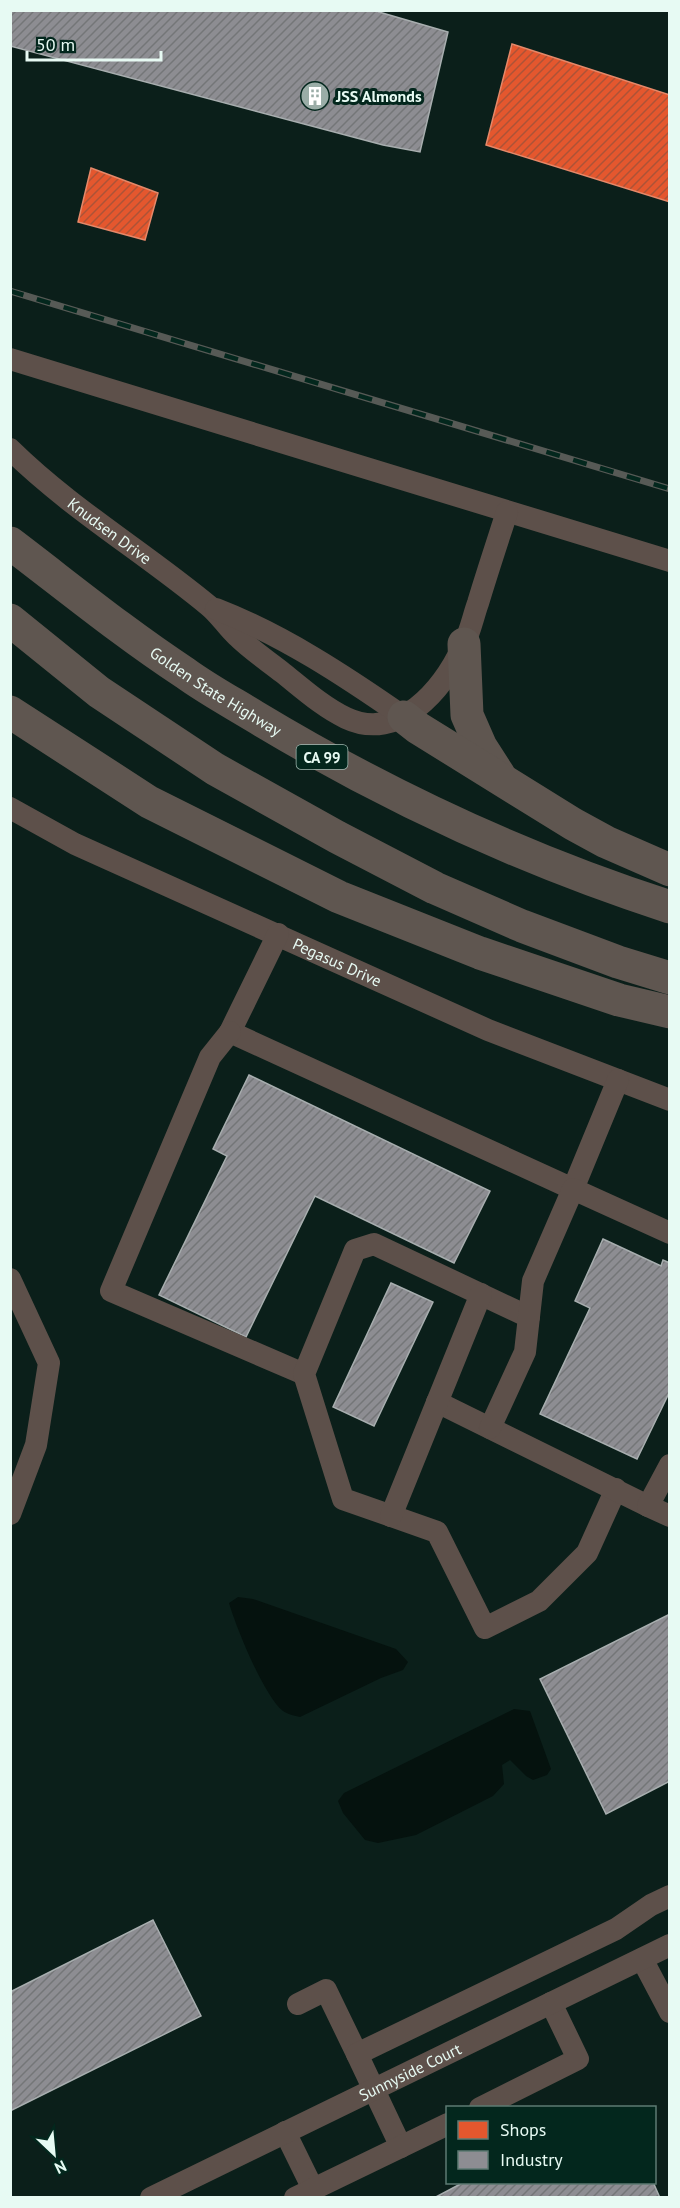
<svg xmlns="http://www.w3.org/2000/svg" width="680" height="2208" font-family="'PT Sans',sans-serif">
	<defs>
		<pattern id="shops-hatch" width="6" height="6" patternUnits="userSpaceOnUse" patternTransform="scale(1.5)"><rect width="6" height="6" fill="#e4572e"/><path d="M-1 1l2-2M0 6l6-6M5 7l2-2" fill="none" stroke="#ac5337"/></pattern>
		<pattern id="industry-hatch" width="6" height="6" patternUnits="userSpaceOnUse" patternTransform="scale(1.5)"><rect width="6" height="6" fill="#8d8d92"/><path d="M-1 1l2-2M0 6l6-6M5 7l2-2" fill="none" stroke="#747678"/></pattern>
	</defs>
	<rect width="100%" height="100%" fill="#0b1f1a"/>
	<g fill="#05120e">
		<path d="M238 1597 253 1599 396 1649 408 1662 403 1670 381 1678 300 1717C295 1716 287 1714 283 1711 264 1696 236 1627 229 1603Z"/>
		<path d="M514 1709 530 1711 551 1769 547 1775 533 1780 526 1776 510 1760 502 1765 504 1784 493 1796 416 1835 378 1843 365 1840 343 1813 338 1801 344 1793Z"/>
	</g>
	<g fill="url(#shops-hatch)" stroke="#e58869" stroke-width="1.5">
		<path d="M512 44 670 95V202L486 145Z"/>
		<path d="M91 168 158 193 145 240 78 222Z"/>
	</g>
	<g fill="url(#industry-hatch)" stroke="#a8aeaf" stroke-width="1.5">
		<path d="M10 10H380L379 12 448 32 420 152 383 145 10 46Z"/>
		<path d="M249 1075 490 1191 454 1263 315 1196 246 1337 159 1295 227 1156 213 1149Z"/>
		<path d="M603 1239 661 1266 663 1260 670 1263V1391L637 1459 540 1414 590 1308 575 1301Z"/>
		<path d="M391 1283 433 1302 374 1426 333 1407Z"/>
		<path d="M670 1614V1781L606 1814 540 1679Z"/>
		<path d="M153 1920 201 2016 10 2111V1992Z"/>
		<path d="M464 2182H653L660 2198H434Z"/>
	</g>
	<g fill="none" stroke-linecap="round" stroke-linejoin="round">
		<g stroke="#5d504a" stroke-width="22">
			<path d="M10 359 670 561"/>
			<path id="s1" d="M10 449C71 509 144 552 209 606 220 615 227 627 237 636 251 650 268 661 283 673 303 689 323 707 346 718 399 743 443 689 463 646 470 633 473 617 478 603 487 573 497 543 507 512"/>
			<path d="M216 609C283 635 345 676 404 717"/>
			<path id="s2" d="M10 808 75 844 488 1030 670 1100"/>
			<path d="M278 934 230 1032 573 1189 618 1080"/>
			<path d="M230 1032 210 1057 111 1291 304 1374"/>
			<path d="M10 1279 49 1363 36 1445 10 1514"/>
			<path d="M529 1317 374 1244 355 1250 304 1374 343 1499 437 1532 485 1628 539 1601 587 1553 616 1489"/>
			<path d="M437 1402 648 1506"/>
			<path d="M490 1428 525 1352 533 1281 573 1189 670 1233"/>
			<path d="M670 1465 648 1506 670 1516"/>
			<path d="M391 1516 481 1294"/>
			<path d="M642 1959 670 2012"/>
			<path d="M298 2004 326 1990 357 2054"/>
			<path d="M480 2108 578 2059 551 2003"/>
			<path d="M285 2132 313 2189"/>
			<path d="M401 2147 357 2054 616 1929 651 1905 670 1896"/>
			<path id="s3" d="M151 2198 670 1945"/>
			<path d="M295 2198 448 2124"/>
		</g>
		<g stroke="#5f5650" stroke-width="33">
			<path id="s4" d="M10 543C68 587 124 633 185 673 207 689 231 702 254 716 385 795 524 860 670 907"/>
			<path d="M10 620 99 692 215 769 337 837 435 888 522 926 618 962 670 978"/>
			<path d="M464 644 467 715 481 747 499 775"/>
			<path d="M10 712 149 802 339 897 480 953 619 1000 670 1012"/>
			<path d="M404 717 418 728 573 824 606 842 670 870"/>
		</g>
		<g stroke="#575a56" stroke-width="7">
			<path id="rail" d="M10 291 670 489"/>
		</g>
		<use href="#rail" stroke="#03271d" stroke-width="4.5" stroke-dasharray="14" stroke-linecap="butt"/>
	</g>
	<defs>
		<g id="building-disc" transform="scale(1.5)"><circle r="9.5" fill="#9aada7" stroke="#03271d"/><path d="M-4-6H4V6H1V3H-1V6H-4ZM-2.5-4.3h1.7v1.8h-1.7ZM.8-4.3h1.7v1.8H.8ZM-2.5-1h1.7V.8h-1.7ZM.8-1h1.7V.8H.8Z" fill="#fff"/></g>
	</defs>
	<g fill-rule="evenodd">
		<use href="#building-disc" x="315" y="96"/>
	</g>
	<g text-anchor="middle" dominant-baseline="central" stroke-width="6" stroke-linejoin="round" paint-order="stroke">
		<rect fill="#03271d" stroke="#a3bbb3" stroke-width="1.5" x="296.5" y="745" width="51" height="24" rx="4.5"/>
		<g font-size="15" font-weight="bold" fill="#e7faf3">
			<text x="322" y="757">CA 99</text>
		</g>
		<g font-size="16" font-weight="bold" fill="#e7faf3" stroke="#03271d" text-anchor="start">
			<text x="336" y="96">JSS Almonds</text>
		</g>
		<g font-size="16" fill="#e7faf3" stroke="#03271d">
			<text stroke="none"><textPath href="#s1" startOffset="129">Knudsen Drive</textPath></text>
			<text stroke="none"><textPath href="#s4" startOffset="254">Golden State Highway</textPath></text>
			<text stroke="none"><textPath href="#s2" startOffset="362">Pegasus Drive</textPath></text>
			<text stroke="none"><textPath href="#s3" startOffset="288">Sunnyside Court</textPath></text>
		</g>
	</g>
	<rect width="680" height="2208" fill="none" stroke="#e7faf3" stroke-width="24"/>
	<rect x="446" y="2106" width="210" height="78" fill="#03271d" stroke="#5e7b73" stroke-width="1.5"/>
	<rect x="458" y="2121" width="30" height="18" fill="#e4572e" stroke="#5e7b73" stroke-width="1.5"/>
	<text x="500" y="2136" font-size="18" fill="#e7faf3">Shops</text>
	<rect x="458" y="2151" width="30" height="18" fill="#8d8d92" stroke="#5e7b73" stroke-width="1.5"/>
	<text x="500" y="2166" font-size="18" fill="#e7faf3">Industry</text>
	<g transform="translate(54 2154) rotate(154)" stroke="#03271d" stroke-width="4.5" paint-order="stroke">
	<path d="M0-4.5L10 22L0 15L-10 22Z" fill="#e7faf3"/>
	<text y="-9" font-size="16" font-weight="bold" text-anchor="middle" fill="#e7faf3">N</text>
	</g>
	<path d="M27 51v9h134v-9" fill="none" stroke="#e7faf3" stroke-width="3"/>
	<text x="36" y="51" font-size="18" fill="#e7faf3" stroke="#03271d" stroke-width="4.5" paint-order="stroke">50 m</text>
</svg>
